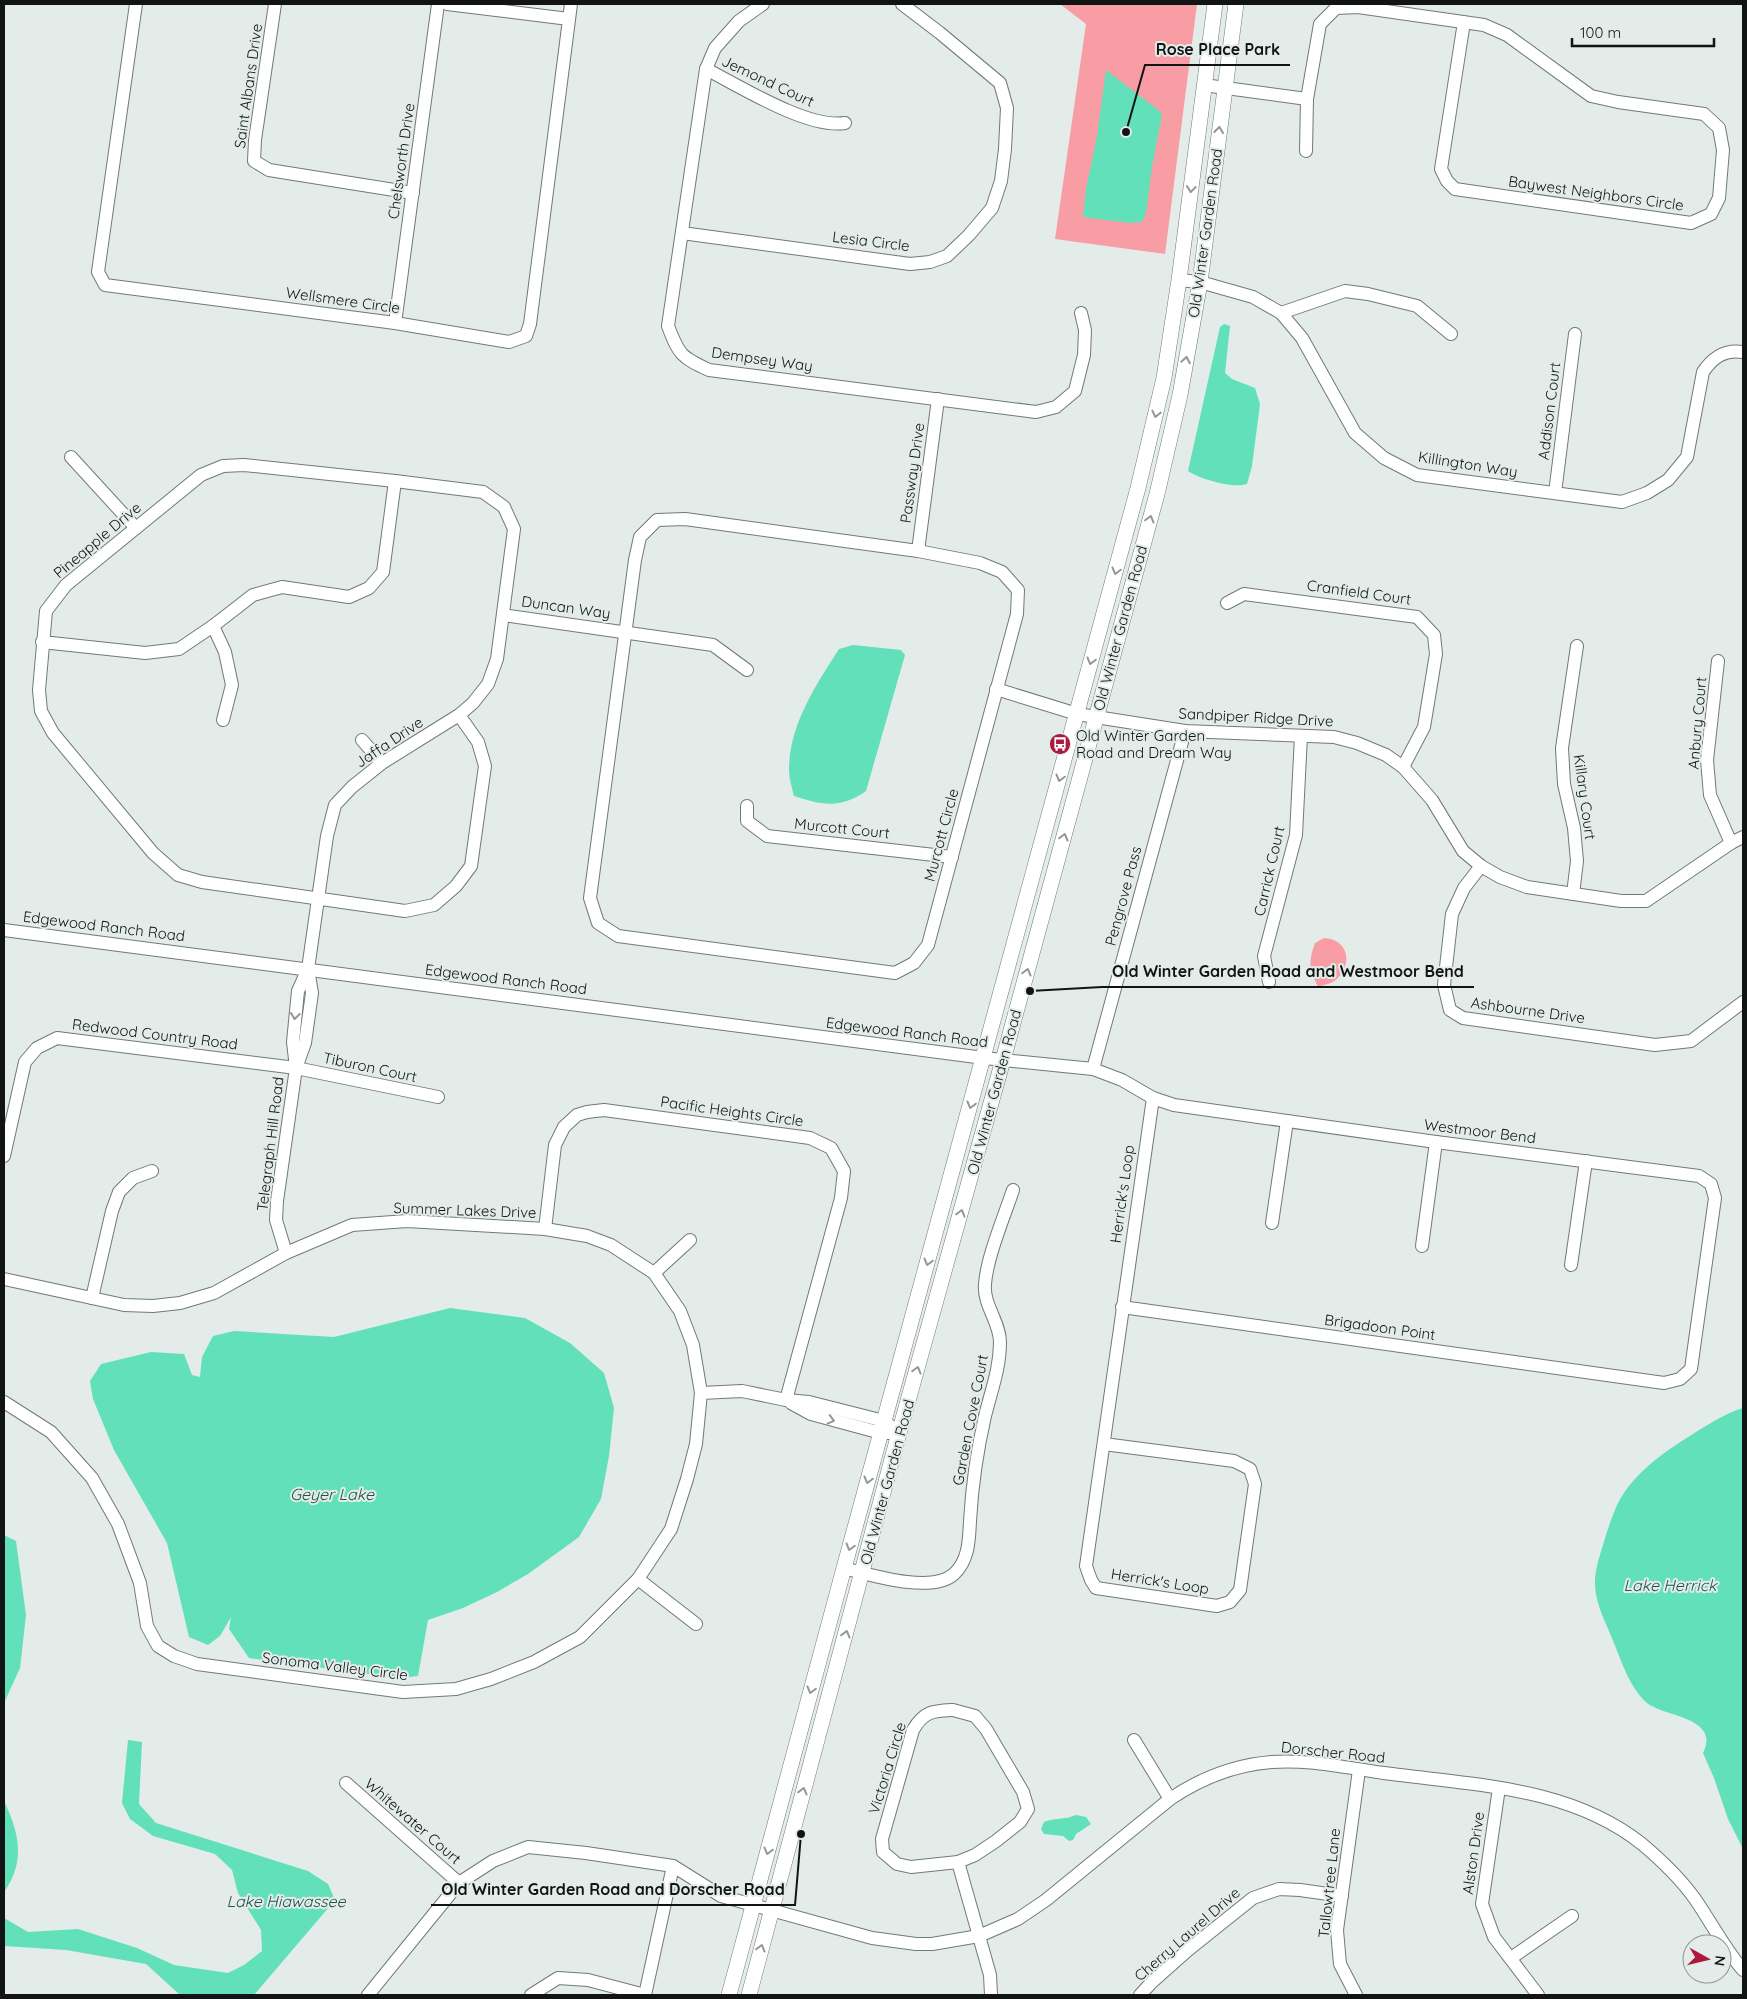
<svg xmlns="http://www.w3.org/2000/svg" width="1747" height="1999" font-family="Quicksand,sans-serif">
	<rect width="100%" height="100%" fill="#e3ece8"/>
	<g fill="#f99da5">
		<path d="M1060 4H1197L1165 254 1055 239 1086 24Z"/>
		<path d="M1324 938C1349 939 1353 965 1336 980 1331 984 1323 985 1318 987 1309 968 1308 963 1315 943Z"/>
	</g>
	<g fill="#62e0b9">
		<path d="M1106 70 1157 109 1162 114 1152 167 1146 213 1142 222 1129 223 1083 217 1086 189 1097 136Z"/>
		<path d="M1224 324 1230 326 1225 373 1232 379 1255 388 1260 404 1252 466 1247 484C1233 489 1200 479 1188 471L1220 327Z"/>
		<path d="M853 645 901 650 905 655 866 791C841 809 821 805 794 796 792 788 789 778 789 770 789 725 816 685 839 649Z"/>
		<path d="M450 1308 525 1318 570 1343 604 1373 614 1408 609 1456 601 1499 579 1537 528 1574 497 1592 463 1608 428 1620 418 1676 399 1678 249 1658 229 1629 231 1617 220 1636 208 1645 189 1637 167 1543 114 1450 93 1399 90 1381 101 1364 151 1352 184 1354 192 1375 200 1377 202 1357 213 1336 234 1331 334 1337Z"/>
		<path d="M1743 1408V1849L1728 1819 1714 1778 1703 1753C1721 1717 1664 1717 1647 1703 1630 1688 1622 1663 1614 1643 1607 1625 1596 1606 1595 1586 1594 1573 1599 1558 1603 1545 1607 1531 1612 1516 1618 1503 1635 1471 1667 1450 1696 1432 1711 1423 1726 1413 1743 1408Z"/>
		<path d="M4 1535 16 1541 26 1615 20 1668 4 1703Z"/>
		<path d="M128 1740 142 1742 139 1804 156 1823 308 1871 328 1884 335 1900 254 1995H180L146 1964 66 1950 4 1946V1918L28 1932 78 1929 137 1948 174 1965 228 1973 244 1965 262 1951 261 1930 238 1893 232 1870 215 1854 153 1836 130 1819 122 1803Z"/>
		<path d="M4 1801C19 1833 26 1861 4 1892Z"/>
		<path d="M1076 1815 1086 1817 1091 1824 1076 1834 1073 1840 1069 1841 1063 1836 1044 1834 1041 1829 1044 1822C1052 1818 1065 1820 1076 1815Z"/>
	</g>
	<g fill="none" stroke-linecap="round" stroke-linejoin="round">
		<g stroke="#727976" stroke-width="14">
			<g id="minor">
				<path d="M136 4 98 272 105 285 395 323 509 342 526 336 530 324 571 4"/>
				<path d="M275 4 255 140 254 161 269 170 413 193"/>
				<path d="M447 4 569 19"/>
				<path d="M763 4 739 21 715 48 706 69 668 326C679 355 681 357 709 370L1036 412 1056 407 1075 391 1084 355 1085 330 1081 313"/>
				<path d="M706 69C741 87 808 129 845 123"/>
				<path d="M1204 85 1307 99"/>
				<path d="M1306 151 1307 99 1320 24 1336 8 1358 7 1484 25 1507 35 1591 96 1618 102 1704 114 1719 128 1723 150 1719 198 1711 214 1691 223 1455 189 1447 181 1441 169 1464 22"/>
				<path d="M682 233 910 264 930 262 947 256 969 235 992 208 1001 181 1005 149 1007 108 1000 83 940 33 902 4"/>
				<path d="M1179 280 1200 282 1253 297 1281 313 1302 338 1355 433 1384 458 1417 475 1622 502 1647 493 1668 480 1687 457 1703 372C1713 357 1725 349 1743 352"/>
				<path d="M1281 313 1345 291 1368 294 1417 306 1451 334"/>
				<path d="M395 323 438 4"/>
				<path d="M71 457 136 528"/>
				<path d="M1555 493 1575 334"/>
				<path d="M685 519 918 551 980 563 1002 572 1018 590 1017 614 928 945 914 963 895 973 618 936 598 923 590 898 635 560 640 537 657 520Z"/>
				<path d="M918 551 938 399"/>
				<path d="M1227 603 1244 594 1417 617 1434 635 1436 654 1424 727 1403 767"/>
				<path d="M503 615 713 645 747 670"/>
				<path d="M213 626 225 652 232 685 223 720"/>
				<path d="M42 642 145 653 179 649 213 626 253 595 282 587 349 597 369 588 383 572 395 481"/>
				<path d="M1718 661 1707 760 1710 795 1731 843"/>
				<path d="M996 689 1077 714 1185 731 1334 737 1357 743 1386 755 1403 767 1432 800 1463 851 1481 866 1500 877 1527 887 1621 901H1646L1731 843 1743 837"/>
				<path d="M362 740 382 763"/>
				<path d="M747 806V821L767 836 952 857"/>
				<path d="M1481 866 1464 888 1452 914 1444 985 1450 1010 1463 1018 1655 1045 1691 1041 1743 1002"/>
				<path d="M1573 894 1577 861 1574 828 1564 784 1562 748 1577 646"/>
				<path d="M4 930 984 1058 1093 1069 1122 1080 1153 1098 1174 1105 1436 1142 1699 1176 1711 1184 1715 1198 1691 1369 1680 1379 1664 1383 1122 1307"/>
				<path d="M1269 982 1264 956 1296 835 1301 736"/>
				<path d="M296 1068 293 1042 298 991 308 969 327 836 335 805 352 787 382 763 459 715 473 703 488 684 497 659 514 529 504 507 483 492 395 481 244 465 223 466 201 475 66 585 46 611 39 690 41 711 53 733 153 853 178 875 202 882 405 911 434 905 456 886 471 866 485 766 478 742 459 715"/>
				<path d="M1093 1069 1185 731"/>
				<path d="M4 1156 25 1062 37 1048 57 1038 296 1068 438 1097"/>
				<path d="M1272 1223 1287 1121"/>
				<path d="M545 1229 555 1145 564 1127 577 1115 587 1112 604 1110 810 1138 831 1148 844 1171 841 1198 786 1400"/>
				<path d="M1422 1246 1436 1142"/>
				<path d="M286 1253 276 1220 277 1201 296 1068 305 1043 312 993 308 969"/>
				<path d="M1571 1265 1586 1161"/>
				<path d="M654 1273 690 1240"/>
				<path d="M4 1279 124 1305 153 1306 180 1303 214 1293 286 1253 352 1225 407 1221 545 1229 587 1236 611 1245 654 1273 680 1311 693 1345 701 1393 696 1444 687 1479 671 1529 638 1579 580 1637 534 1662 491 1679 456 1689 403 1692 197 1664 174 1656 158 1646 147 1626 140 1583 118 1524 92 1478 51 1432 4 1402"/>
				<path d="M92 1298 112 1211 119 1192 133 1178 152 1171"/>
				<path d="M701 1393 742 1391 786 1400 809 1402 884 1421 899 1433"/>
				<path d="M791 1403 811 1414 881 1433H890"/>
				<path d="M1104 1444 1234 1461 1250 1469 1255 1484 1240 1590 1230 1602 1217 1606 1096 1588 1091 1580 1086 1566 1153 1098"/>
				<path d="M844 1568C871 1575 932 1594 954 1574 969 1560 969 1540 970 1521 972 1486 977 1451 985 1416 991 1391 1000 1369 1000 1342 1000 1322 983 1305 985 1284 987 1257 1004 1217 1013 1190"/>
				<path d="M638 1579 696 1624"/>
				<path d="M953 1710 975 1716 986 1729 1023 1792 1028 1809 1020 1822 996 1841 975 1855 958 1862 911 1867 897 1864 883 1852 882 1839 913 1730C924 1711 933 1711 953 1710Z"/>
				<path d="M1134 1740 1170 1799"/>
				<path d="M346 1783 459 1883"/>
				<path d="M1499 1788 1482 1904 1494 1937 1538 1995"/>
				<path d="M958 1862 990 1975 991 1995"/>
				<path d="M1511 1958 1572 1916"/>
				<path d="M368 1995 459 1883 493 1861 528 1847 586 1853 673 1866 721 1896 872 1938 916 1944H932L979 1936 1018 1919 1046 1900 1170 1799C1201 1778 1234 1765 1272 1762 1308 1759 1347 1768 1384 1773 1472 1785 1569 1786 1642 1844 1661 1860 1680 1878 1695 1899 1711 1922 1724 1948 1743 1970"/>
				<path d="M531 1995 558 1978 588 1980 645 1995"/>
				<path d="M645 1995 673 1866"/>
				<path d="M1140 1995 1152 1982 1188 1950 1253 1898 1279 1889 1300 1890 1342 1896"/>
				<path d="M1356 1995 1340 1964 1337 1930 1359 1770"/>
			</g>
		</g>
		<g stroke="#727976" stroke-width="16">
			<g id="major">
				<path d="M729 1995 844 1568 1138 488 1164 378 1179 280 1215 4"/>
				<path d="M749 1995 899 1433 1003 1060 1157 494 1180 395 1200 282 1236 4"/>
			</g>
		</g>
		<use href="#minor" stroke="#fff" stroke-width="12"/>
		<use href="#major" stroke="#fff" stroke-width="15"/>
	</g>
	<defs><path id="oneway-chevron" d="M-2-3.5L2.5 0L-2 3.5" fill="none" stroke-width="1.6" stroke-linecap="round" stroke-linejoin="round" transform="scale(1.25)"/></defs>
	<g stroke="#949595">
		<use href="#oneway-chevron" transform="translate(1219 130) rotate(-83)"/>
		<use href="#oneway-chevron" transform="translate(1191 189) rotate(97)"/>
		<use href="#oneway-chevron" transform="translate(1186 360) rotate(-80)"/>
		<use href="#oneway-chevron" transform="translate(1156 414) rotate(103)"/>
		<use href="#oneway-chevron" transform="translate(1150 519) rotate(-75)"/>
		<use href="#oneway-chevron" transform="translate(1116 571) rotate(105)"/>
		<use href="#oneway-chevron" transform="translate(1091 661) rotate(105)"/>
		<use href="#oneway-chevron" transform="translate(1060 778) rotate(105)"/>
		<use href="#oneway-chevron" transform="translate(1064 837) rotate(-75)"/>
		<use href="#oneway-chevron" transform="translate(1027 972) rotate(-75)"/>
		<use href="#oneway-chevron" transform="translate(295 1016) rotate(96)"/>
		<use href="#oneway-chevron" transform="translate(971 1105) rotate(105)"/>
		<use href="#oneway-chevron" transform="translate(961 1213) rotate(-74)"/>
		<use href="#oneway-chevron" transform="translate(928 1262) rotate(105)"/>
		<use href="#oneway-chevron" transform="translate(917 1370) rotate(-74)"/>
		<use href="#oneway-chevron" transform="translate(831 1420) rotate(15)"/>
		<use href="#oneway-chevron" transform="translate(868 1480) rotate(105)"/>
		<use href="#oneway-chevron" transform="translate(850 1547) rotate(106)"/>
		<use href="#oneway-chevron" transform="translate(846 1634) rotate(-75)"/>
		<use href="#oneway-chevron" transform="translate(811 1690) rotate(105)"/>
		<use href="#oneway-chevron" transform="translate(803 1791) rotate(-75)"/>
		<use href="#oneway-chevron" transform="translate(768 1851) rotate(105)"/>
		<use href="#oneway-chevron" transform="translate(761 1948) rotate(-75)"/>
	</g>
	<defs>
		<g id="bus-disc" transform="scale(1.125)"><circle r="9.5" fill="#ad183e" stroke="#e3ece8"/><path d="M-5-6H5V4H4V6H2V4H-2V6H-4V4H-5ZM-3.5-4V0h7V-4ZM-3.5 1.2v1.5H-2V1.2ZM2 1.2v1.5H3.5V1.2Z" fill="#fff"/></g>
	</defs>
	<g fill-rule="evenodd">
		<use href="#bus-disc" x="1060" y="744"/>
	</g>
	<g text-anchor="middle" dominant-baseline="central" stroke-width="4" stroke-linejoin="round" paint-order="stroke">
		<g font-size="15" fill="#111413" stroke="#e3ece8">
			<text transform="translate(768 81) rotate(25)">Jemond Court</text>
			<text transform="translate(248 86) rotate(-82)">Saint Albans Drive</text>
			<text transform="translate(401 161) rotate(-82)">Chelsworth Drive</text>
			<text transform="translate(1596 193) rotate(8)">Baywest Neighbors Circle</text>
			<text transform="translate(1205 233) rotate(-82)">Old Winter Garden Road</text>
			<text transform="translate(871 241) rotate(7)">Lesia Circle</text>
			<text transform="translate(343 300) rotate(8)">Wellsmere Circle</text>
			<text transform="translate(762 359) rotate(8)">Dempsey Way</text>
			<text transform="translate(1549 411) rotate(-83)">Addison Court</text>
			<text transform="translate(1468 464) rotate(9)">Killington Way</text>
			<text transform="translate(912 473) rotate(-82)">Passway Drive</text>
			<text transform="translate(97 540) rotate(-40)">Pineapple Drive</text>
			<text transform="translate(1359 592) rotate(8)">Cranfield Court</text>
			<text transform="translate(566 607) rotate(8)">Duncan Way</text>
			<text transform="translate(1120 628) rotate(-75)">Old Winter Garden Road</text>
			<text transform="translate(1256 717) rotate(3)">Sandpiper Ridge Drive</text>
			<text transform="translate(1697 723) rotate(-85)">Anbury Court</text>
			<text transform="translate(389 742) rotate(-34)">Jaffa Drive</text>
			<text transform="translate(1585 797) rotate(82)">Killary Court</text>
			<text transform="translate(842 828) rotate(6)">Murcott Court</text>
			<text transform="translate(941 835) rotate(-75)">Murcott Circle</text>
			<text transform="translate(1269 871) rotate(-77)">Carrick Court</text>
			<text transform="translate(1123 896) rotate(-75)">Pengrove Pass</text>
			<text transform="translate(104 926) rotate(7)">Edgewood Ranch Road</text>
			<text transform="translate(506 979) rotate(7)">Edgewood Ranch Road</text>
			<text transform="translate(1528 1010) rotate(8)">Ashbourne Drive</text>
			<text transform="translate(907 1032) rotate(7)">Edgewood Ranch Road</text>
			<text transform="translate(155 1034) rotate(7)">Redwood Country Road</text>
			<text transform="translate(370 1067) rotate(12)">Tiburon Court</text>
			<text transform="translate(994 1092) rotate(-75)">Old Winter Garden Road</text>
			<text transform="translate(732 1111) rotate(8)">Pacific Heights Circle</text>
			<text transform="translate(1480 1131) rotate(7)">Westmoor Bend</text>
			<text transform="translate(270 1144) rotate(-83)">Telegraph Hill Road</text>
			<text transform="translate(1122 1194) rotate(-82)">Herrick's Loop</text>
			<text transform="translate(465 1210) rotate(2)">Summer Lakes Drive</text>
			<text transform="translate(1380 1327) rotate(8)">Brigadoon Point</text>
			<text transform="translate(970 1420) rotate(-79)">Garden Cove Court</text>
			<text transform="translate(887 1482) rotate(-75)">Old Winter Garden Road</text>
			<text transform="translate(1160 1581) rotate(9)">Herrick's Loop</text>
			<text transform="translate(335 1666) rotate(7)">Sonoma Valley Circle</text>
			<text transform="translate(1333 1752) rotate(6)">Dorscher Road</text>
			<text transform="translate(887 1768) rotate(-73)">Victoria Circle</text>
			<text transform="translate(413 1821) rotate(41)">Whitewater Court</text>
			<text transform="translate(1473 1853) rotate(-82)">Alston Drive</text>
			<text transform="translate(1329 1883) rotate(-84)">Tallowtree Lane</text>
			<text transform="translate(1187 1934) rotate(-41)">Cherry Laurel Drive</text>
		</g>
		<g font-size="15" fill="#111413" stroke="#e3ece8" text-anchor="start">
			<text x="1076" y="735">Old Winter Garden<tspan x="1076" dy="17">Road and Dream Way</tspan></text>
		</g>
		<g font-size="16" font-style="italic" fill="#205544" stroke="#e3ece8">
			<text x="332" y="1494">Geyer Lake</text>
			<text x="1670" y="1585">Lake Herrick</text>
			<text x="286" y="1901">Lake Hiawassee</text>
		</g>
	</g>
	<path fill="none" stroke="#111413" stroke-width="2" d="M1126 132L1145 65H1290M1030 991L1102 987H1474M801 1834L795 1905H431"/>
	<g fill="#111413" stroke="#e3ece8" stroke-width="2">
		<circle cx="1126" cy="132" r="5"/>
		<circle cx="1030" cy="991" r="5"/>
		<circle cx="801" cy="1834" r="5"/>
	</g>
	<g font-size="16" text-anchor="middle" font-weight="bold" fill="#111413" stroke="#e3ece8" stroke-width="4" stroke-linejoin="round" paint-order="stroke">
		<text x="1218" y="55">Rose Place Park</text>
		<text x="1288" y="977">Old Winter Garden Road and Westmoor Bend</text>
		<text x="613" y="1895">Old Winter Garden Road and Dorscher Road</text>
	</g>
	<rect width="1747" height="1999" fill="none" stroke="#111413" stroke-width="10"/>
	<g transform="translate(1707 1959) rotate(98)"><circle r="24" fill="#e3ece8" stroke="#8f9693"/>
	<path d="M0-4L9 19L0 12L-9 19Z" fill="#ad183e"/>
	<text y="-8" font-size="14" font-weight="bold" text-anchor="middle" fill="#111413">N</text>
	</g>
	<path d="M1572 38v8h142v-8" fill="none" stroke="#111413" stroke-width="2.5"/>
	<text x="1580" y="38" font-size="15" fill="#111413" stroke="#e3ece8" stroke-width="4" paint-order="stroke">100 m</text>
</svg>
